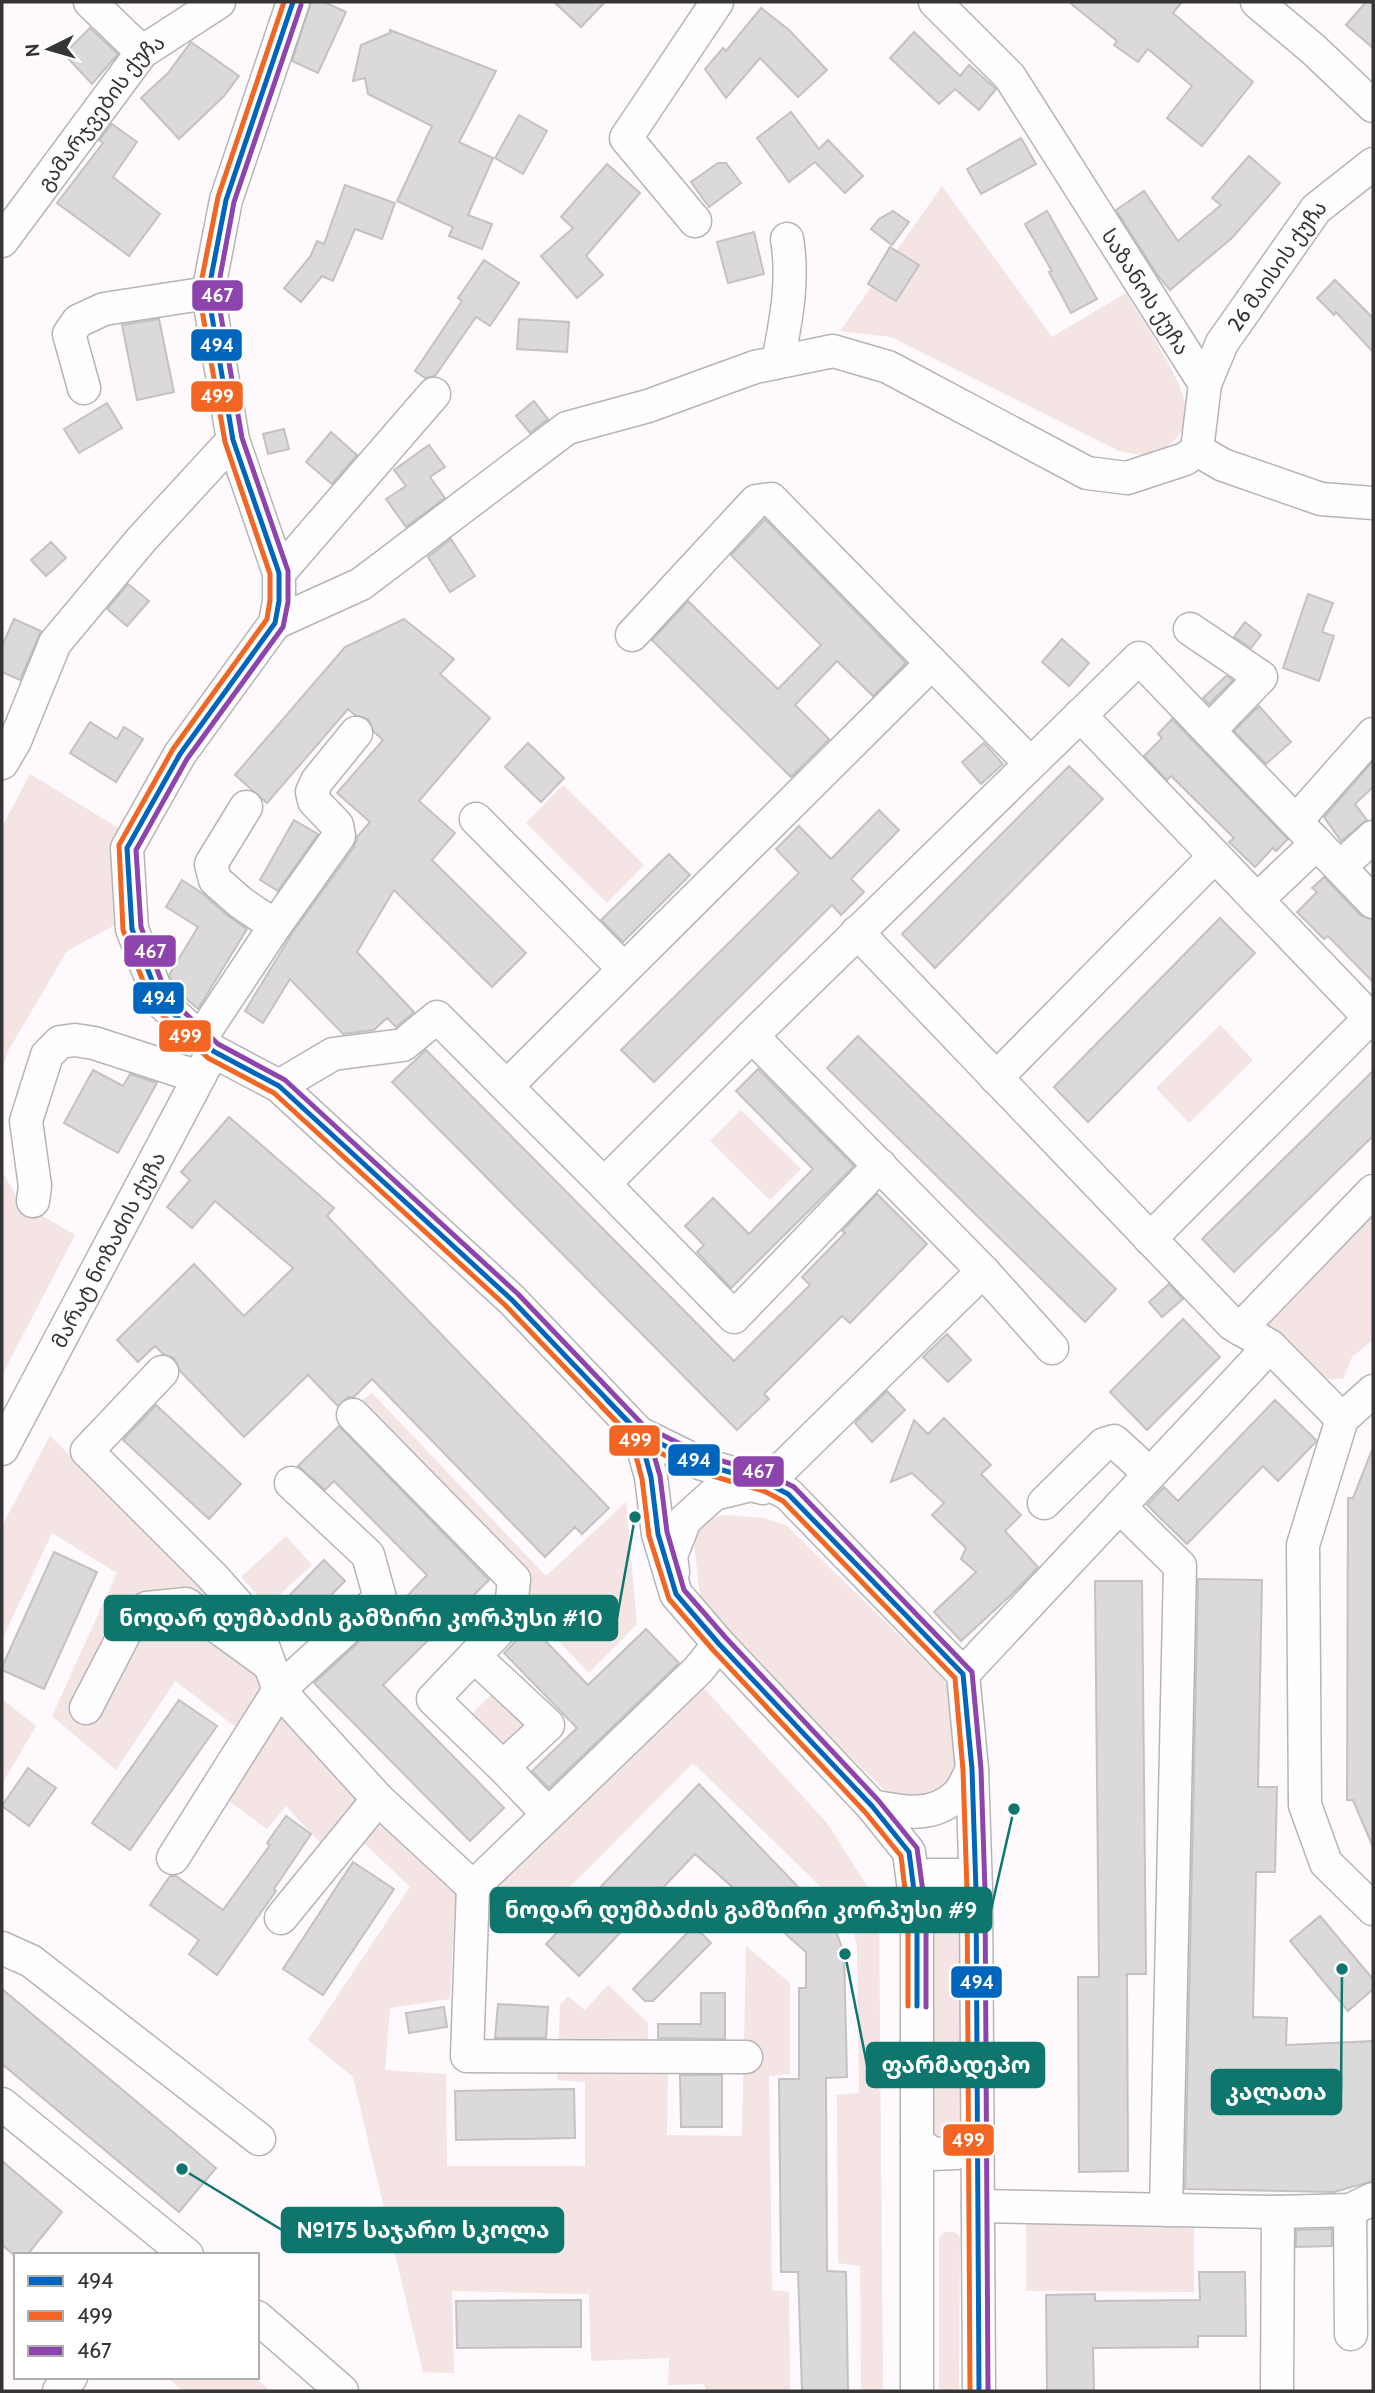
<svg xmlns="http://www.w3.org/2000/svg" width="1375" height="2393" font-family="Cabin,'Noto Sans Georgian',sans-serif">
	<rect width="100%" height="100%" fill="#fdf9fd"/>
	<g fill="#f4e4e3">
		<path d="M942 186 1052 337 1126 293C1141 319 1191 390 1187 417 1185 434 1166 449 1153 457L1119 451 891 337 840 331Z"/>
		<path d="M30 774 120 829 115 925 67 951 8 1051 2 1071V827Z"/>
		<path d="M563 785 644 865 607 903 526 823Z"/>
		<path d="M1220 1025 1253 1060 1189 1123 1156 1088Z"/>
		<path d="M741 1110 801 1169 770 1200 710 1141Z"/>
		<path d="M2 1171 20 1203 75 1235 2 1375Z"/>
		<path d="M1373 1202V1340L1352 1357 1343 1379H1325L1305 1369 1262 1322Z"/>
		<path d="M372 1393 546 1576 626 1502 637 1624 589 1673 526 1607 354 1406Z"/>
		<path d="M50 1436 246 1628 260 1689 456 1893 450 1999 390 2008 385 2070 446 2074 447 2166H585V2082L557 2080 560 2005 568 1996 585 2010 608 1985 648 2023 647 2073 668 2072 667 2135 742 2136 746 1946 790 1983V2074L769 2076 772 2290 789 2292 790 2391H706L704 2384 668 2385 669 2358 591 2361 589 2294 452 2291 454 2373 423 2372 353 2077 308 2040 410 1887 360 1839 340 1864 286 1806 267 1829 202 1781 237 1728 175 1681 116 1770 52 1716 117 1573 52 1533 2 1640V1526Z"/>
		<path d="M723 1515 763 1518 786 1525 943 1678 958 1714V1749L952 1785 934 1802H897L712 1622 700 1595 693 1535 704 1521Z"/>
		<path d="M286 1536 312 1565 267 1606 241 1577Z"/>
		<path d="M701 1685 827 1823 879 1905 883 2391H861L860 2266 838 2263 837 2095 859 2093 857 1945 848 1913 693 1763 539 1918 497 1883Z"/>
		<path d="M495 1691 531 1727 502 1756 466 1720Z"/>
		<path d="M2 1699 36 1726 2 1784Z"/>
		<path d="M940 1886 962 1894 961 2137 938 2142 930 2133 931 1893Z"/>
		<path d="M1026 2221 1194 2222V2292L1026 2291Z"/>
		<path d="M944 2232H955L960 2237 959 2391H939V2238Z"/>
		<path d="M167 2377H255L270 2391H183Z"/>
	</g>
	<g fill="#dcd9db" stroke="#c4c1c3" stroke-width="2">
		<path d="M311 2H324L346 12 318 73 292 61Z"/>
		<path d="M554 2H605L581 27Z"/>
		<path d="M1069 2H1182L1173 13 1253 82 1202 146 1167 118 1192 86 1148 49 1138 62 1114 45 1117 41Z"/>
		<path d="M1366 2H1373V48L1346 25Z"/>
		<path d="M761 8 789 30 827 70 798 97 760 58 726 98 705 69 723 48 726 51Z"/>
		<path d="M90 28 118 54 92 84 64 54Z"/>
		<path d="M390 30 496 71 459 142 493 158 468 215 492 224 482 249 449 236 453 227 397 201 432 126 368 94 365 78 353 81 361 45 390 33Z"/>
		<path d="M914 32 960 76 969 65 996 89 979 110 955 89 939 104 890 58Z"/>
		<path d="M191 42 239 76 224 96 179 139 141 98 168 73Z"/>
		<path d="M791 112 819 149 828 140 863 176 845 193 815 162 789 182 757 138Z"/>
		<path d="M519 115 547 131 523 174 495 158Z"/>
		<path d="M112 124 137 142 113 177 160 214 129 256 57 203 103 143 99 140Z"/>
		<path d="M1021 138 1036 164 981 194 967 169Z"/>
		<path d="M1249 156 1280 183 1232 238 1170 290 1158 276 1116 210 1144 191 1178 241 1221 205 1212 198Z"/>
		<path d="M718 163H726L741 183 709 207 691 182Z"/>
		<path d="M607 164 640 193 586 256 603 275 577 298 541 256 573 228 561 217Z"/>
		<path d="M345 185 395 203 382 239 355 229 333 281 322 276 301 302 284 288 310 257 317 241 324 244Z"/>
		<path d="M893 211 909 222 892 245 871 229 879 219Z"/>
		<path d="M1047 211 1097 299 1071 313 1049 272 1052 271 1025 224Z"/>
		<path d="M754 232 764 274 728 283 717 242Z"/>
		<path d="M890 247 919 265 896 301 868 284Z"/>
		<path d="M484 260 519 283 490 326 476 317 435 376 425 378 415 371 462 301 458 298Z"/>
		<path d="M1335 280 1373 318V352L1336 312 1334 315 1317 298Z"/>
		<path d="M159 319 174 392 137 400 122 325Z"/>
		<path d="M519 319 569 322 567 352 517 349Z"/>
		<path d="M534 401 548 419 530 433 516 416Z"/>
		<path d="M107 403 122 428 79 453 64 429Z"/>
		<path d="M284 429 289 449 268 454 263 434Z"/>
		<path d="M331 432 357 455 332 484 306 462Z"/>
		<path d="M429 445 445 467 430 477 445 498 406 527 386 499 406 486 394 470Z"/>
		<path d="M765 519 906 663 873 696 837 661 795 705 829 739 791 777 652 640 688 601 778 689 821 645 731 555Z"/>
		<path d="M451 539 475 576 450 592 428 557Z"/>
		<path d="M51 542 66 558 46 576 31 560Z"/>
		<path d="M128 584 149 601 127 626 107 609Z"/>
		<path d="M1308 594 1333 603 1322 632 1334 636 1319 681 1283 668Z"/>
		<path d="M14 619 41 631 20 680 2 672V646Z"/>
		<path d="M404 619 454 659 440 674 490 718 419 801 455 833 432 860 526 953 492 987 394 890 357 952 414 1012 396 1027 387 1018 374 1030 343 1034 290 979 263 1023 245 1011 293 932 354 847 357 837 370 822 337 793 383 740 374 732 368 719 355 715 348 709 267 803 235 775 345 647Z"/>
		<path d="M1245 622 1261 635 1251 648 1234 637Z"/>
		<path d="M1062 639 1089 663 1069 686 1042 662Z"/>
		<path d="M1226 676 1233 680 1209 704 1203 698Z"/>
		<path d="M1259 706 1291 742 1266 764 1234 731Z"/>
		<path d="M1172 719 1288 839 1276 851 1273 848 1255 867 1229 842 1234 838 1171 776 1167 780 1144 756 1162 738 1158 734Z"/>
		<path d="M90 722 117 739 124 727 143 739 116 782 70 753Z"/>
		<path d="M528 743 564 778 541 802 505 767Z"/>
		<path d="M984 743 1003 764 981 784 962 762Z"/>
		<path d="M1373 761V787L1355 804 1367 820 1341 841 1324 817Z"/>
		<path d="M1069 766 1103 799 935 968 902 934Z"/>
		<path d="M879 810 899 830 851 879 864 892 841 915 832 905 654 1082 621 1050 799 873 776 849 799 826 831 859Z"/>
		<path d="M294 820 318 834 278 891 260 880Z"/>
		<path d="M669 854 690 875 623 942 601 920Z"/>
		<path d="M1324 877 1360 915 1373 920V982L1328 936 1324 939 1297 912 1317 892 1312 888Z"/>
		<path d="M182 880 202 893 228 916 247 929 198 1009 176 990 169 975 198 927 166 907Z"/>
		<path d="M1220 918 1255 953 1088 1122 1054 1087Z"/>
		<path d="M858 1036 1116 1289 1085 1322 827 1068Z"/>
		<path d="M426 1050 734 1361 810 1285 802 1277 845 1233 842 1231 877 1194 927 1244 850 1323 842 1316 764 1394 769 1399 737 1430 392 1082Z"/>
		<path d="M758 1069 854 1166 731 1288 697 1252 704 1245 685 1226 713 1198 749 1234 813 1169 736 1091Z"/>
		<path d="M93 1070 123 1086 130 1074 157 1083 118 1153 64 1123Z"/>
		<path d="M1373 1071V1136L1234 1272 1202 1239Z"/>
		<path d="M229 1117 334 1208 327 1216 609 1508 582 1534 575 1527 545 1557 372 1379 354 1397H348L338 1406 308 1375 244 1437 180 1371 174 1358 163 1354 155 1346 138 1362 117 1340 194 1264 244 1316 293 1268 215 1201 192 1228 167 1207 190 1180 181 1172Z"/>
		<path d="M1169 1284 1183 1299 1162 1317 1149 1302Z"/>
		<path d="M1183 1319 1220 1357 1147 1430 1110 1392Z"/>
		<path d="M947 1334 971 1360 948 1382 923 1357Z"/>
		<path d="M887 1391 905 1410 872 1442 855 1423Z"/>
		<path d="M1275 1400 1316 1440 1315 1443 1278 1481 1263 1466 1187 1544 1147 1505 1164 1487 1178 1501Z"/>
		<path d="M156 1405 241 1484 209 1519 123 1440Z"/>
		<path d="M944 1418 991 1465 981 1474 1021 1515 1005 1531 1038 1567 1012 1594 961 1641 934 1612 976 1572 961 1559 966 1548 932 1515 944 1503 912 1473 891 1482 914 1420 928 1434Z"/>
		<path d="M339 1426 489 1580 383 1685 504 1808 470 1841 314 1683 392 1612 427 1575 334 1481 325 1490 298 1466Z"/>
		<path d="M1372 1450H1373V1847L1353 1800H1347L1348 1498H1353Z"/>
		<path d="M54 1552 97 1572 44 1689 2 1670V1667Z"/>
		<path d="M324 1560 345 1581 301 1626 280 1605Z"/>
		<path d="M1198 1579 1262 1580 1258 1787H1277L1275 1872H1256L1253 2017 1287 2018 1286 2045 1373 2041V2181L1334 2192 1185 2189Z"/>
		<path d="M1095 1581H1142L1146 1974H1127L1128 2171 1079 2172 1078 1977H1099Z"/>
		<path d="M531 1626 588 1685 646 1629 679 1663 549 1788 532 1771 577 1728 504 1653Z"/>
		<path d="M179 1700 217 1726 130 1850 92 1823Z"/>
		<path d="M28 1768 56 1788 29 1826 2 1806Z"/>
		<path d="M699 1784 832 1922 844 1952 847 2077 826 2078 827 2271 846 2272 848 2391H802L798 2272H781L779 2079H799V1988H806V1952L695 1854 579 1976 546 1944Z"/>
		<path d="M286 1816 311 1834 274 1889 276 1891 217 1975 189 1954 199 1940 150 1905 170 1876H176L223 1910 270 1845 267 1843Z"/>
		<path d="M353 1862 394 1889 323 1995 283 1969Z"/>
		<path d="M1320 1916 1373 1979V1989L1348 2011 1290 1941Z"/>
		<path d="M694 1926 711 1943 653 2001H645L633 1989Z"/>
		<path d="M2 1989 216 2168 179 2212 2 2064Z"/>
		<path d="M701 1993H725V2039L658 2038V2024H701Z"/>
		<path d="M498 2004 548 2007 546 2038H495Z"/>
		<path d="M444 2007 447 2027 409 2033 406 2013Z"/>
		<path d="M680 2075H722V2127H681Z"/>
		<path d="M574 2089 575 2138 456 2140 455 2091Z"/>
		<path d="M2 2161 62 2212 27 2255H14L2 2245Z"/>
		<path d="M1332 2229V2246L1296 2247V2230Z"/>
		<path d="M1199 2272H1245L1246 2336H1198V2347L1093 2348 1094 2391H1047L1046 2295 1095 2294V2301L1200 2300Z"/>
		<path d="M581 2300V2347L457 2348 456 2301Z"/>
	</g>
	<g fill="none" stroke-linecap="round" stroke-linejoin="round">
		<g stroke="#b6b4b6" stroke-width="35">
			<g id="minor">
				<path d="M90 2 142 52"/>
				<path d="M293 2 226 200 208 293 233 440 279 573V601L275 623 180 754 127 848 132 929 160 1001 213 1051 279 1086 512 1300 639 1433 702 1464 767 1483 788 1494 963 1674 972 1769 976 1890 979 2391"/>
				<path id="s1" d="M935 2 1010 77 1205 384"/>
				<path d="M1257 2 1313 49 1373 106"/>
				<path d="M695 221 626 138 717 2"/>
				<path id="s2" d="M2 241 142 52 219 2"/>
				<path d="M778 362C786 320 794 281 787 239"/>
				<path d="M84 388 69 334 78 321 104 309 208 293"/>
				<path id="s3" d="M1197 450 1205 384 1222 343 1316 209 1373 164"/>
				<path d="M1197 450 1223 465 1321 499 1373 503"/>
				<path d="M279 573 434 394"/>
				<path d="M275 623 361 584 567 428 648 406 755 367 833 351 888 367 1087 473 1127 478 1185 459 1197 450"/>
				<path d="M1190 629 1261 677 1209 731"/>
				<path d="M632 635 756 501 771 499 1030 763"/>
				<path d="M1080 715 1373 1021"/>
				<path d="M2 763 15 741 55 643 141 540 233 440"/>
				<path d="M246 807 211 864 215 880 240 902 275 926"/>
				<path d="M476 819 624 969"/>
				<path d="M1296 821 1373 734"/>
				<path d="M1340 867 1373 837"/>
				<path d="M1257 900 1317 843"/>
				<path d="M857 932 1232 1324 1270 1346 1342 1419"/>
				<path d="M752 1036 1139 658 1373 902"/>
				<path d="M200 1039 275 926 339 836 337 825 314 801 312 792 317 781 356 733"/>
				<path d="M996 1078 1215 856"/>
				<path d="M279 1086 333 1054 403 1045 437 1017 604 1184 752 1036 983 1271 767 1483"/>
				<path d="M507 1086 932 663"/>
				<path d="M604 1184 734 1317 880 1165"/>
				<path d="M33 1201 35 1186 26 1121 47 1055 60 1042 75 1040 94 1043 199 1077"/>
				<path d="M1150 1239 1370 1018"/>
				<path d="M983 1271 1052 1348"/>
				<path d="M1240 1329 1373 1191"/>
				<path d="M162 1372 87 1451 212 1576 255 1624 279 1690 378 1799 473 1887 698 1670 719 1644"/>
				<path d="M1373 1391 1342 1419 1303 1545 1305 1805 1326 1863 1373 1909"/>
				<path d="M353 1415 514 1579 510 1619 474 1656 548 1725 503 1767 548 1814"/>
				<path d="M639 1433 651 1477 658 1534 676 1594 719 1644 872 1806 909 1852 917 1914V2391"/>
				<path id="s4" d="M2 1449 213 1051"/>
				<path d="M1044 1503 1104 1444 1114 1441 1150 1474"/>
				<path d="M1120 1507 1180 1566 1166 2210"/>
				<path d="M673 1572 671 1556 685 1520 714 1494 751 1485 763 1488"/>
				<path d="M474 1656 433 1699 503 1767"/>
				<path d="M963 1674 1270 1346"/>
				<path d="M86 1708 128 1627 147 1608 186 1604 267 1663"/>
				<path d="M872 1806C902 1812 934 1819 958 1794 964 1788 968 1777 972 1769"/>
				<path d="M173 1858 279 1690 380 1598 368 1555 291 1483"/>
				<path d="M473 1887 467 2056 746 2057"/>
				<path d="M914 1893 931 1875H959L976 1890"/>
				<path d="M281 1918 378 1799"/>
				<path d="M2 1948 31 1961 259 2139"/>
				<path d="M2 2104 187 2255"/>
				<path d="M917 2142 932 2154 957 2153 977 2137"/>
				<path d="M978 2206 1278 2212 1350 2210 1373 2199"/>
				<path d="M1350 2210 1351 2334"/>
				<path d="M257 2317 342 2391"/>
				<path d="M59 2391 71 2377"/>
				<path d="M1277 2391 1278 2212"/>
			</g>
		</g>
		<use href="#minor" stroke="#fffeff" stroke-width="32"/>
		<g stroke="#fff" stroke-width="10">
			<g id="bus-1">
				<path d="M293 2 226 200 208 293 233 440 279 573V601L275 623 180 754 127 848 132 929 160 1001 213 1051 279 1086 512 1300 639 1433 702 1464 767 1483 788 1494 963 1674 972 1769 976 1890 979 2391"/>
				<path d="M607 1400 639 1433 651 1477 658 1534 676 1594 719 1644 872 1806 909 1852 917 1914V2006"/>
			</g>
		</g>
		<g stroke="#fff" stroke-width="10">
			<g id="bus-2">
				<path d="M284 2 218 197 199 293 225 442 270 574V600L267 619 173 749 119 845 123 930 153 1006 208 1058 274 1093 506 1306 634 1440 699 1472 764 1491 783 1501 955 1678 963 1770 967 1890 970 2391"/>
				<path d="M601 1406 631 1437 642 1479 649 1536 669 1599 713 1650 865 1812 901 1856 908 1915V2006"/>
			</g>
		</g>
		<g stroke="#fff" stroke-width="10">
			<g id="bus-3">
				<path d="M301 5 234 202 217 293 242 438 288 571V602L283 627 187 759 136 850 141 927 167 996 218 1044 285 1080 518 1294 644 1426 705 1456 770 1475 794 1487 972 1672 981 1769 985 1890 988 2391"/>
				<path d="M647 1431 660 1476 667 1532 684 1590 726 1638 878 1800 917 1848 926 1914V2007"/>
			</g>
		</g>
		<use href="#bus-1" stroke="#0065bd" stroke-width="5"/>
		<use href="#bus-2" stroke="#f26522" stroke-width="5"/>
		<use href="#bus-3" stroke="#8e44ad" stroke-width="5"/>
	</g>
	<g text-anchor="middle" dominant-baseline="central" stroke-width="5" stroke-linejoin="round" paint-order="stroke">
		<g font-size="21" fill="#373437" stroke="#fff">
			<text stroke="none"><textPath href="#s2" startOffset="163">გამარჯვების ქუჩა</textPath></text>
			<text stroke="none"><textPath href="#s3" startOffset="206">26 მაისის ქუჩა</textPath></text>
			<text stroke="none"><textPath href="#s1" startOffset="360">საზანოს ქუჩა</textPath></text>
			<text stroke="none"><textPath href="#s4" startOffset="226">მარატ ნოზაძის ქუჩა</textPath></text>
		</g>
	</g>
	<path fill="none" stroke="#0f766e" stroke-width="2.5" d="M635 1517L617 1618M1014 1809L991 1910M845 1954L867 2065M1342 1969L1341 2092M182 2169L282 2230"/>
	<g fill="#0f766e" stroke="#fff" stroke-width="2.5">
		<circle cx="635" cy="1517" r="7"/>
		<circle cx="1014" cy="1809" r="7"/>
		<circle cx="845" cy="1954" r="7"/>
		<circle cx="1342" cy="1969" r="7"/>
		<circle cx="182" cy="2169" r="7"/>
	</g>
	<g fill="#0f766e" stroke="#0f766e" stroke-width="2.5">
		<rect x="105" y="1596" width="512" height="44" rx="7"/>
		<rect x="491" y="1888" width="500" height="44" rx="7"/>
		<rect x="867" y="2043" width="177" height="44" rx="7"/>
		<rect x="1212" y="2070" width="129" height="44" rx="7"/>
		<rect x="282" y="2208" width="281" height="44" rx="7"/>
	</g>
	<g font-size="23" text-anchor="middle" font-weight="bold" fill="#fff">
		<text x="361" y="1626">ნოდარ დუმბაძის გამზირი კორპუსი #10</text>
		<text x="741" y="1918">ნოდარ დუმბაძის გამზირი კორპუსი #9</text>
		<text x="956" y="2073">ფარმადეპო</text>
		<text x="1276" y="2100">კალათა</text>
		<text x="423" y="2238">№175 საჯარო სკოლა</text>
	</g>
	<g stroke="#fff" stroke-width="2.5">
		<rect x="191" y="279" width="53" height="33" rx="7" fill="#8e44ad"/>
		<rect x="190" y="328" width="53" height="34" rx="7" fill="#0065bd"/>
		<rect x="190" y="380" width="54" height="33" rx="7" fill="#f26522"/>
		<rect x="123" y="934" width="54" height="34" rx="7" fill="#8e44ad"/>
		<rect x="132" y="981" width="53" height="34" rx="7" fill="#0065bd"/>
		<rect x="158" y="1019" width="54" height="34" rx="7" fill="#f26522"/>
		<rect x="608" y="1424" width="53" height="33" rx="7" fill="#f26522"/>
		<rect x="667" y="1443" width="54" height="34" rx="7" fill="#0065bd"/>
		<rect x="732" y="1455" width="53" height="33" rx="7" fill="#8e44ad"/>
		<rect x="950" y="1965" width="53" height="34" rx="7" fill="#0065bd"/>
		<rect x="942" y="2123" width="53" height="34" rx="7" fill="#f26522"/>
	</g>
	<g font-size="19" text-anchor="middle" font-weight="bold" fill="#fff">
		<text x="217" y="302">467</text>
		<text x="217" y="352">494</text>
		<text x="217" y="403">499</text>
		<text x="150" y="958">467</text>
		<text x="159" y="1005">494</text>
		<text x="185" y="1043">499</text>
		<text x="635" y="1447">499</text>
		<text x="694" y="1467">494</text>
		<text x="758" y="1478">467</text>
		<text x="977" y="1989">494</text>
		<text x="968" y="2147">499</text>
	</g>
	<rect width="1375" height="2393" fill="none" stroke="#373437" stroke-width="7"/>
	<rect x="14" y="2253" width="245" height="126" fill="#ffffff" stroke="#afaeaf" stroke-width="2"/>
	<rect x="28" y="2276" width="35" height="10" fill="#0065bd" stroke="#afaeaf" stroke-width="2"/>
	<text x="77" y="2288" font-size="21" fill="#373437">494</text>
	<rect x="28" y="2311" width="35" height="10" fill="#f26522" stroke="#afaeaf" stroke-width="2"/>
	<text x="77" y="2323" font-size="21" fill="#373437">499</text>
	<rect x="28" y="2346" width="35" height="10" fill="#8e44ad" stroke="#afaeaf" stroke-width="2"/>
	<text x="77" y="2358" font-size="21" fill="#373437">467</text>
	<g transform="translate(49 49) rotate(265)" stroke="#ffffff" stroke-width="5" paint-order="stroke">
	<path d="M0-5L12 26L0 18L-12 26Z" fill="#373437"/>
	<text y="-10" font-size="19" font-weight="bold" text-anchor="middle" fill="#373437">N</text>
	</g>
</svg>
